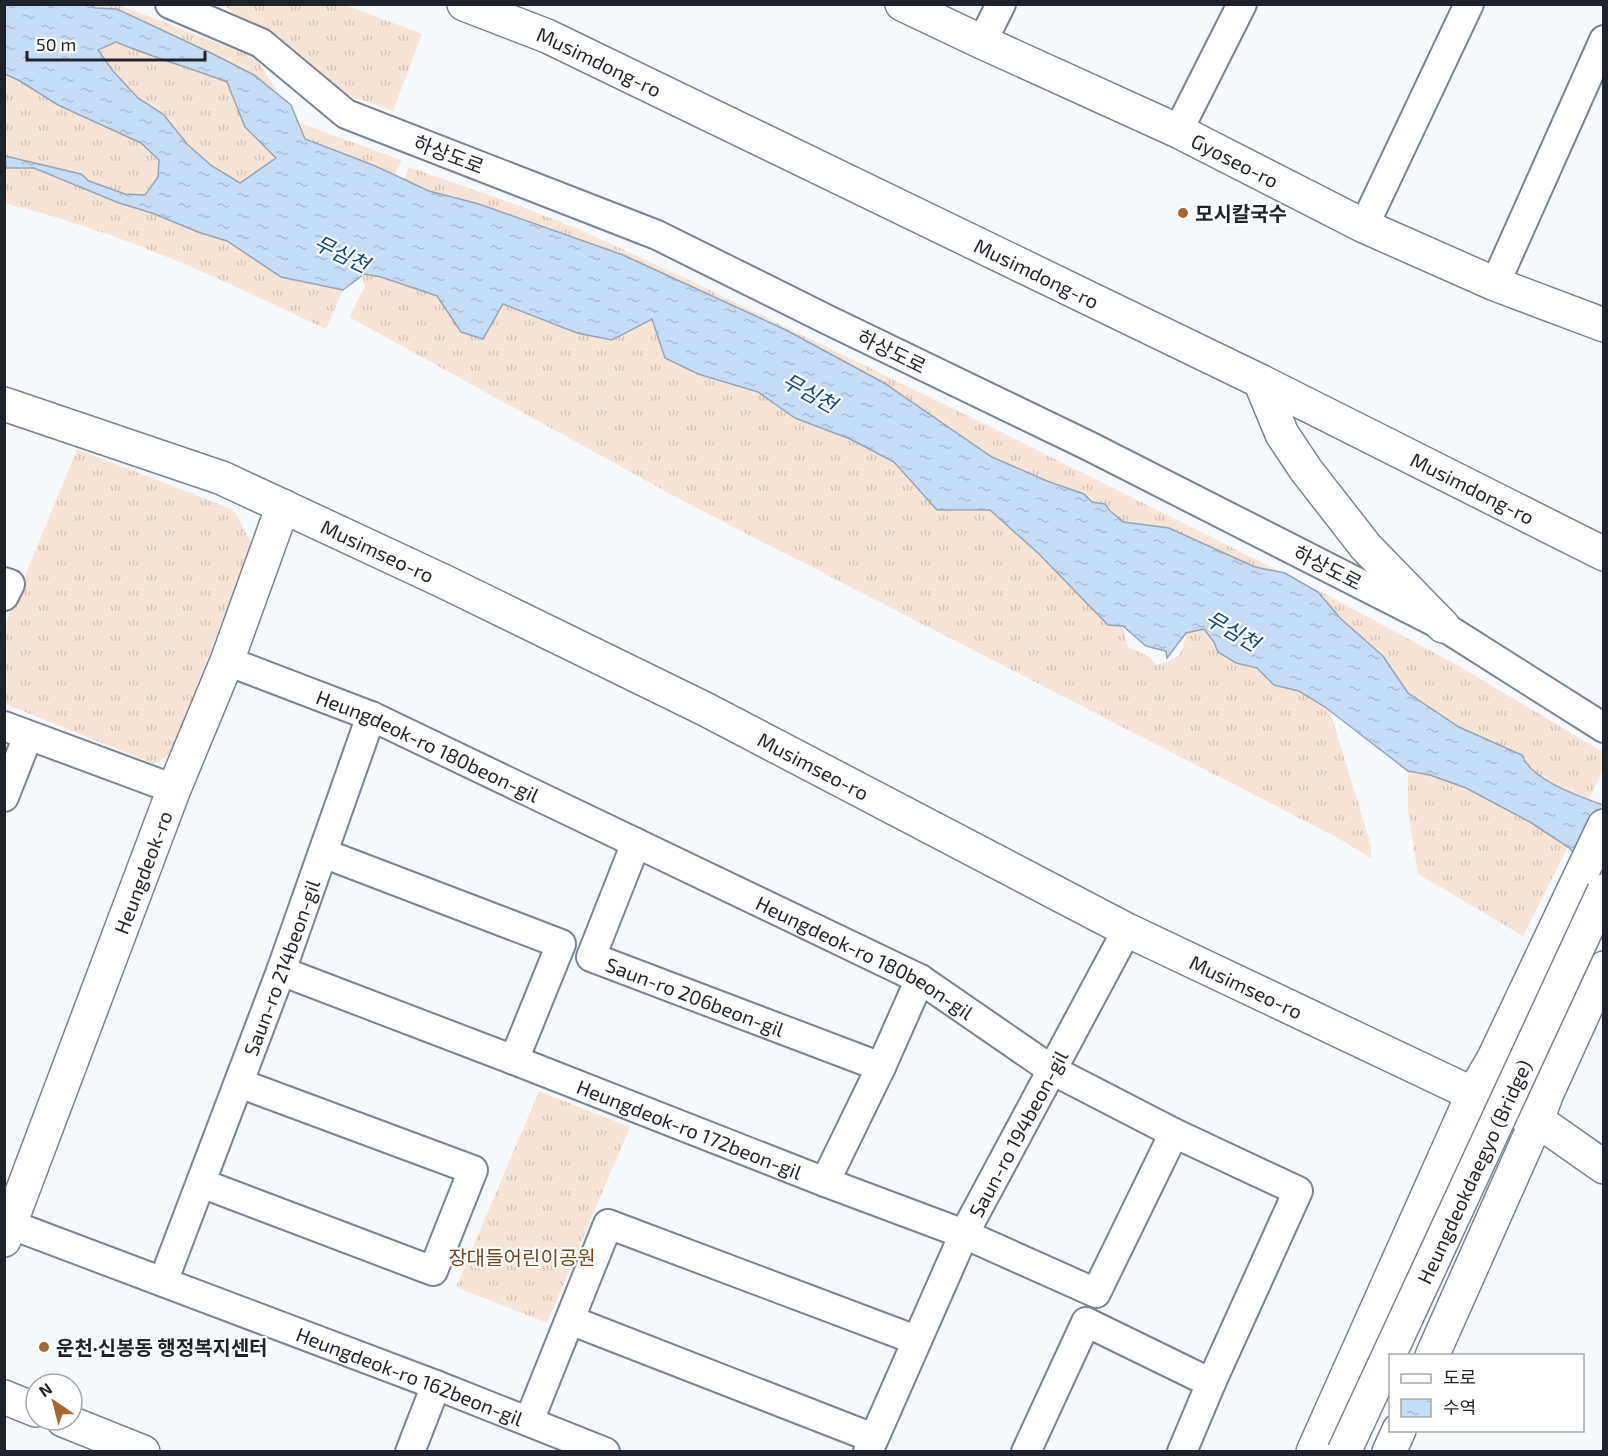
<svg xmlns="http://www.w3.org/2000/svg" width="1608" height="1456" font-family="'Exo 2','Noto Sans KR',sans-serif">
	<defs>
		<pattern id="grass-tufts" width="24" height="20" patternUnits="userSpaceOnUse" patternTransform="scale(1.5)"><rect width="24" height="20" fill="#f8e4d6"/><path d="M3 7l-1-3M5 7V3M7 7l1-3M15 17l-1-3M17 17v-4M19 17l1-3" fill="none" stroke="#d4c3b8"/></pattern>
		<pattern id="water-ripples" width="26" height="14" patternUnits="userSpaceOnUse" patternTransform="scale(1.5)"><rect width="26" height="14" fill="#c5dcf7"/><path d="M2 4q2-2 4 0t4 0M15 11q2-2 4 0t4 0" fill="none" stroke="#a9bcd4"/></pattern>
	</defs>
	<rect width="100%" height="100%" fill="#f6f9fc"/>
	<g fill="url(#grass-tufts)">
		<path d="M89 5H119L256 58 281 97 254 75 117 9 95 8Z"/>
		<path d="M224 5H346L422 34 393 111 352 97 314 81Z"/>
		<path d="M115 42C152 57 190 68 227 82L245 127 276 158 240 183 212 166 188 145 163 114 138 98 113 71 98 50Z"/>
		<path d="M5 74 20 81 58 105 141 143 159 160 158 177 145 195 125 194 89 181 80 174 5 156Z"/>
		<path d="M298 122 401 160 395 175 373 165 305 139Z"/>
		<path d="M409 167 520 206 578 229 681 276 991 427 1333 598 1457 665 1603 752V770L1589 799C1567 791 1531 778 1522 755L1459 727 1408 693 1383 656 1341 619 1318 592 1285 574 1255 567 1169 528 1124 522 1110 511 1105 504 1092 502 1083 493 1047 481 992 457 884 383 788 331 623 255 479 204 429 191 404 179Z"/>
		<path d="M4 168H34L119 203 152 213 198 232 227 241 281 277 343 290 326 329C272 304 218 277 162 255 111 234 58 217 5 203Z"/>
		<path d="M364 274 381 277 437 296 461 332 503 303 577 333 653 319 698 374 758 392 795 418 850 439 894 462 937 510H990L1123 626 1128 647 1148 656 1157 665C1179 657 1182 658 1186 633L1204 629 1214 642 1218 653 1236 663 1257 668 1274 685 1299 691 1330 711 1370 842 1372 859 1338 838 685 502 349 317 365 286 362 280Z"/>
		<path d="M77 449 234 510 252 544 170 754 154 764 5 704 4 627Z"/>
		<path d="M1408 771 1430 775 1466 788 1530 822 1568 847 1523 936 1418 874 1408 812Z"/>
		<path d="M539 1091 630 1127 547 1323 456 1287Z"/>
	</g>
	<path fill="url(#water-ripples)" stroke="#93a4b9" stroke-width="1.5" fill-rule="evenodd" d="M89 4 95 8 117 9 213 54 254 75 291 105 305 139 373 165 429 191 479 204 623 255 788 331 884 383 992 457 1047 481 1084 494 1092 502 1105 504 1110 511 1124 522 1169 528 1255 567 1285 573 1318 592 1341 619 1383 656 1408 693 1459 727 1522 755C1532 781 1579 796 1603 805V880L1568 847 1530 822 1466 788 1430 775 1408 771 1325 707 1299 691 1274 685 1257 668 1236 663 1218 652 1214 642 1204 629 1186 633 1167 658 1166 651 1146 646 1123 626 1108 625 1039 554 990 510H937L894 462 850 439 795 418 758 392 698 374 665 358 652 319 612 340 577 333 503 304 483 339 461 332 437 296 381 277 364 274 343 290 281 277 227 241 198 232 152 213 119 203 34 168H6L5 156 81 174 89 181 125 194 145 195 158 177 159 160 141 143 58 105 20 81 5 74V5ZM116 42C152 57 190 68 227 82L245 127 276 158 240 183 212 166 188 145 163 114 138 98 113 71 98 50Z"/>
	<g fill="none" stroke-linecap="round" stroke-linejoin="round">
		<g stroke="#778392" stroke-width="32">
			<g id="minor">
				<path d="M170 4 261 43 346 114 657 235 828 320 1089 446 1443 626 1604 728"/>
				<path d="M982 42 1001 4"/>
				<path d="M1178 131 1242 4"/>
				<path d="M1364 226 1469 4"/>
				<path d="M1495 284 1604 40"/>
				<path d="M4 582 10 584 4 596"/>
				<path id="s1" d="M227 661 371 716 920 979 1052 1070 1174 1133 1298 1191 1211 1383 1182 1452"/>
				<path d="M4 726 174 789"/>
				<path d="M4 797 28 736"/>
				<path id="s2" d="M636 843 591 957 881 1067"/>
				<path d="M323 853 561 944 514 1060"/>
				<path id="s3" d="M281 971 514 1060 825 1182 964 1234 1096 1293 1174 1133"/>
				<path d="M825 1182 881 1067 920 979"/>
				<path d="M201 1183 433 1271 473 1170 239 1083"/>
				<path id="s4" d="M4 1222 436 1385 605 1452"/>
				<path id="s5" d="M163 1282 281 971 371 716"/>
				<path d="M570 1320 873 1438"/>
				<path d="M529 1421 608 1224 916 1340"/>
				<path d="M410 1452 436 1385"/>
				<path id="s6" d="M868 1452 964 1234 1127 930"/>
				<path d="M1026 1452 1086 1322 1211 1383"/>
			</g>
		</g>
		<g stroke="#778392" stroke-width="36">
			<g id="tertiary">
				<path id="s7" d="M902 4 982 42 1178 131 1364 226 1495 284 1604 325"/>
				<path d="M1260 381 1282 434 1306 470 1366 547 1443 626"/>
				<path id="s8" d="M4 404 222 478 443 581 705 709 1127 930 1473 1094 1537 1120 1604 1167"/>
				<path id="s9" d="M4 1240 174 789 227 661 283 506"/>
				<path d="M4 1397 36 1410"/>
				<path d="M63 1420 143 1452"/>
			</g>
		</g>
		<g stroke="#778392" stroke-width="36">
			<g id="secondary">
				<path id="s10" d="M464 4 547 36 1260 381 1604 554"/>
				<path d="M1432 1356 1537 1120 1547 1093 1604 968"/>
				<path d="M1313 1452 1473 1094 1494 1058 1604 826"/>
				<path d="M1389 1452 1399 1430"/>
			</g>
		</g>
		<use href="#minor" stroke="#fff" stroke-width="28"/>
		<use href="#tertiary" stroke="#fff" stroke-width="33"/>
		<use href="#secondary" stroke="#fff" stroke-width="33"/>
		<g stroke="#778392" stroke-width="36" stroke-linecap="butt">
			<g id="tertiary-bridge">
				<path id="s11" d="M1344 1452 1604 891"/>
			</g>
		</g>
		<use href="#tertiary-bridge" stroke="#fff" stroke-width="33"/>
	</g>
	<g fill="#a66630" stroke="#fff" stroke-width="2">
		<circle cx="1183" cy="213" r="6"/>
		<circle cx="44" cy="1347" r="6"/>
	</g>
	<g text-anchor="middle" dominant-baseline="central" stroke-width="4.5" stroke-linejoin="round" paint-order="stroke">
		<g font-size="20" fill="#1e2329" stroke="#fff">
			<text stroke="none"><textPath href="#s10" startOffset="147">Musimdong-ro</textPath></text>
			<text transform="translate(449 154) rotate(21)">하상도로</text>
			<text stroke="none"><textPath href="#s7" startOffset="368">Gyoseo-ro</textPath></text>
			<text stroke="none"><textPath href="#s10" startOffset="633">Musimdong-ro</textPath></text>
			<text transform="translate(892 351) rotate(26)">하상도로</text>
			<text stroke="none"><textPath href="#s10" startOffset="1119">Musimdong-ro</textPath></text>
			<text stroke="none"><textPath href="#s8" startOffset="402">Musimseo-ro</textPath></text>
			<text transform="translate(1328 567) rotate(27)">하상도로</text>
			<text stroke="none"><textPath href="#s1" startOffset="218">Heungdeok-ro 180beon-gil</textPath></text>
			<text stroke="none"><textPath href="#s8" startOffset="888">Musimseo-ro</textPath></text>
			<text stroke="none"><textPath href="#s9" startOffset="393">Heungdeok-ro</textPath></text>
			<text stroke="none"><textPath href="#s1" startOffset="704">Heungdeok-ro 180beon-gil</textPath></text>
			<text stroke="none"><textPath href="#s5" startOffset="336">Saun-ro 214beon-gil</textPath></text>
			<text stroke="none"><textPath href="#s8" startOffset="1374">Musimseo-ro</textPath></text>
			<text stroke="none"><textPath href="#s2" startOffset="234">Saun-ro 206beon-gil</textPath></text>
			<text stroke="none"><textPath href="#s3" startOffset="438">Heungdeok-ro 172beon-gil</textPath></text>
			<text stroke="none"><textPath href="#s6" startOffset="352">Saun-ro 194beon-gil</textPath></text>
			<text stroke="none"><textPath href="#s11" startOffset="309">Heungdeokdaegyo (Bridge)</textPath></text>
			<text stroke="none"><textPath href="#s4" startOffset="434">Heungdeok-ro 162beon-gil</textPath></text>
		</g>
		<g font-size="20" font-weight="bold" fill="#1e2329" stroke="#fff" text-anchor="start">
			<text x="1195" y="213">모시칼국수</text>
			<text x="56" y="1347">운천·신봉동 행정복지센터</text>
		</g>
		<g font-size="20" fill="#75451c" stroke="#fff">
			<text x="522" y="1257">장대들어린이공원</text>
		</g>
		<g font-size="21" font-style="italic" fill="#074883" stroke="#fff">
			<text transform="translate(342 253) rotate(26)">무심천</text>
			<text transform="translate(810 392) rotate(29)">무심천</text>
			<text transform="translate(1233 630) rotate(30)">무심천</text>
		</g>
	</g>
	<rect width="1608" height="1456" fill="none" stroke="#1e2329" stroke-width="12"/>
	<rect x="1389" y="1354" width="195" height="78" fill="#ffffff" stroke="#a5a7a9" stroke-width="1.5"/>
	<rect x="1401" y="1374" width="30" height="9" fill="#ffffff" stroke="#a5a7a9" stroke-width="1.5"/>
	<text x="1443" y="1384" font-size="18" fill="#1e2329">도로</text>
	<rect x="1401" y="1399" width="30" height="18" fill="url(#water-ripples)" stroke="#a5a7a9" stroke-width="1.5"/>
	<text x="1443" y="1414" font-size="18" fill="#1e2329">수역</text>
	<g transform="translate(54 1402) rotate(325)"><circle r="28" fill="#ffffff" stroke="#a5a7a9" stroke-width="1.5"/>
	<path d="M0-4.5L10 22L0 15L-10 22Z" fill="#a66630"/>
	<text y="-9" font-size="16" font-weight="bold" text-anchor="middle" fill="#1e2329">N</text>
	</g>
	<path d="M27 51v9h178v-9" fill="none" stroke="#1e2329" stroke-width="3"/>
	<text x="36" y="51" font-size="18" fill="#1e2329" stroke="#ffffff" stroke-width="4.5" paint-order="stroke">50 m</text>
</svg>
